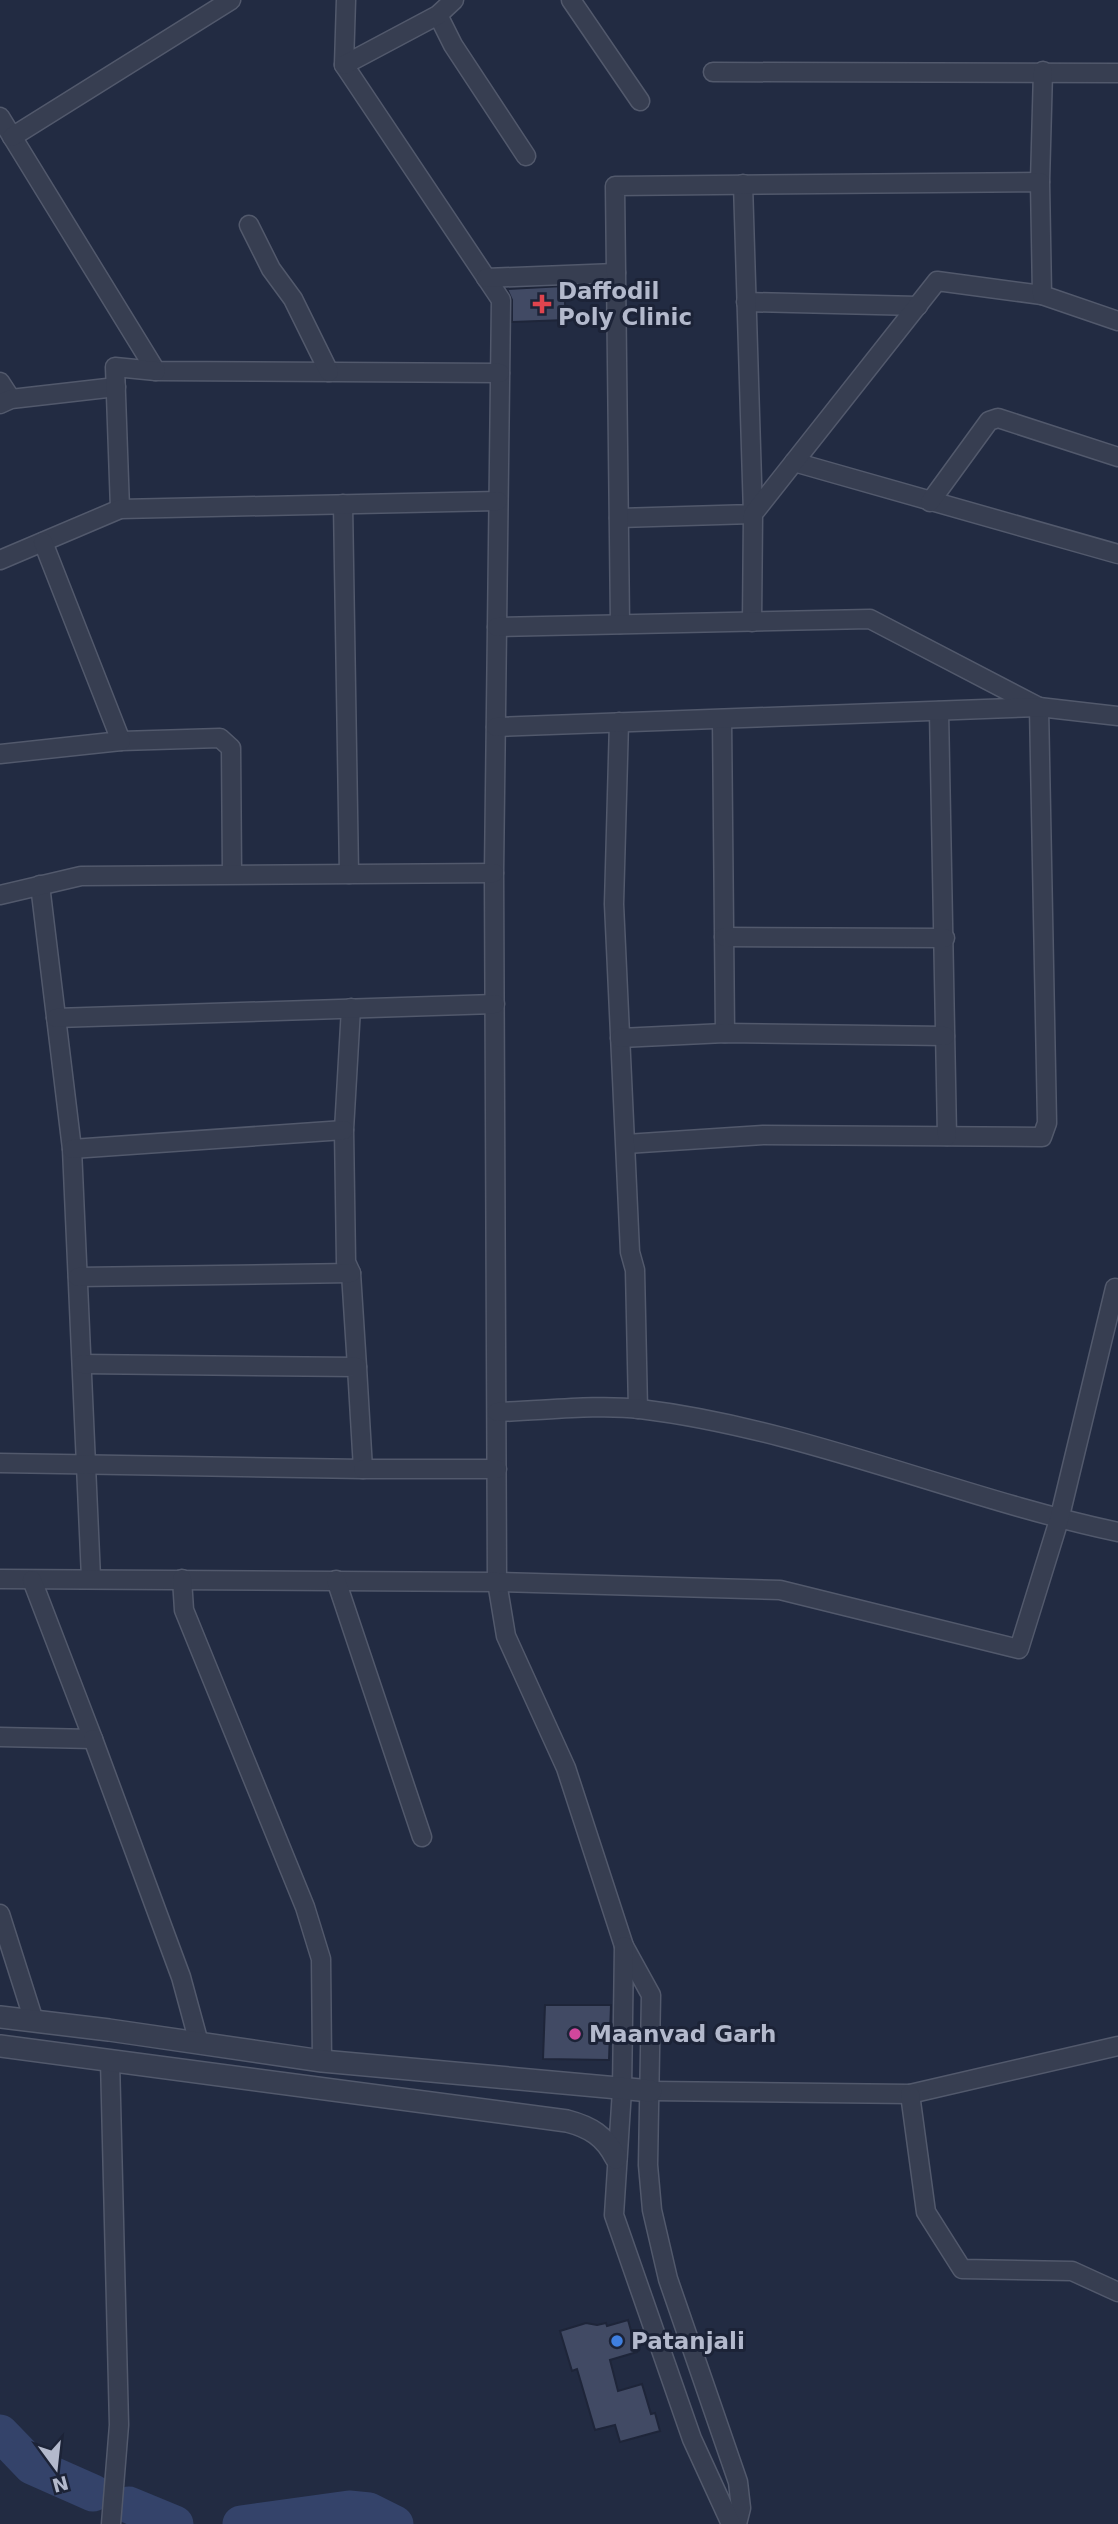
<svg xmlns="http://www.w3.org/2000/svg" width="1118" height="2524" font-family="'DejaVu Sans',sans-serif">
	<rect width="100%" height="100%" fill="#222b42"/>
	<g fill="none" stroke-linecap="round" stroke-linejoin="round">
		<g stroke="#34436a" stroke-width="37">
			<path d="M0 2433 32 2466 93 2493"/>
			<path d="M129 2505 175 2524"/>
			<path d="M241 2524 349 2509 369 2511 395 2524"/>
		</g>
	</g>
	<g fill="#414a64" stroke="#1e2539" stroke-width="2">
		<path d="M564 286 566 320 512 322V300L507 289Z"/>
		<path d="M545 2005H611L609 2060 543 2059Z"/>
		<path d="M628 2320 637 2352 610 2360 618 2391 642 2384 651 2414 655 2413 660 2431 620 2442 615 2425 595 2430 577 2369 572 2371 560 2331 586 2323 597 2325 606 2323 607 2326Z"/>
	</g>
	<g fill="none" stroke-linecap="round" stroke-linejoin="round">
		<g stroke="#52596c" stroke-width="21">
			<g id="minor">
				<path d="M346 0 344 65 501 300 494 873 497 1582 506 1636 566 1768 624 1946 651 1995 648 2165 652 2210 668 2279 738 2482 741 2508 737 2524"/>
				<path d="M571 0 640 101"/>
				<path d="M438 15 453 45 526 156"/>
				<path d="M344 65 438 15 454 0"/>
				<path d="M713 72 1118 73"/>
				<path d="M0 117 156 371 500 373"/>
				<path d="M12 137 231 0"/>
				<path d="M1040 182 1043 71"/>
				<path d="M249 225 271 269 293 299 329 372"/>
				<path d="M486 278 616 273"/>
				<path d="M746 302 918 306"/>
				<path d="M0 382 11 399"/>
				<path d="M0 404 11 399 116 387"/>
				<path d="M794 462 1118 554"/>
				<path d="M930 502 989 421 998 418 1118 457"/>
				<path d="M343 504 349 874"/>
				<path d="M120 509 115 367 156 371"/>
				<path d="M619 518 753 514 743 184"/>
				<path d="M0 560 120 509 498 501"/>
				<path d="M752 622 753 514 937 281 1042 295"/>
				<path d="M620 624 615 186 1040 182 1042 295 1118 321"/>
				<path d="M497 627 870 619 1039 707 1047 1123 1042 1137 763 1135 626 1144"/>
				<path d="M939 711 947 1136"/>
				<path d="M722 719 725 1033"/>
				<path d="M619 722 614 904 630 1252 635 1270 638 1409"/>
				<path d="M496 727 1039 707 1118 716"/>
				<path d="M121 741 220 738 231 748 232 874"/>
				<path d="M0 754 121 741 43 542"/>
				<path d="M40 885 72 1149 91 1578"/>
				<path d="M0 895 81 876 494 873"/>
				<path d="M724 937 945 938"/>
				<path d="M351 1008 344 1130 346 1262 351 1273 357 1367"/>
				<path d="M56 1018 495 1004"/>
				<path d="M620 1038 725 1033 945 1036"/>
				<path d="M72 1149 344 1130"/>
				<path d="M78 1277 351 1273"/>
				<path d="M497 1412C541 1411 597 1404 640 1409 804 1429 958 1498 1118 1532"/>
				<path d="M0 1463 363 1469 357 1367 82 1364"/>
				<path d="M363 1469H497"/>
				<path d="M0 1579 497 1582 780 1590 1019 1649 1059 1520 1115 1288"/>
				<path d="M182 1579 184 1610 305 1907 321 1959 322 2061"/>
				<path d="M336 1580 422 1837"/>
				<path d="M0 1737 93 1739 32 1580"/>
				<path d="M93 1739 181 1977 199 2043"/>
				<path d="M0 1914 34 2021"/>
				<path d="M624 1946 622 2090 614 2215 692 2439 731 2524"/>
				<path d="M110 2060 119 2425 111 2524"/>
				<path d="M651 2091 910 2094 1118 2046"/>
				<path d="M910 2094 926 2212 962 2269 1072 2271 1118 2292"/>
			</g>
		</g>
		<g stroke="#52596c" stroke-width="24">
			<g id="tertiary">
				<path d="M0 2017 109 2030 322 2061 651 2091"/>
				<path d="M0 2046 567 2121C590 2127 605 2136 616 2158"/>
			</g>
		</g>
		<use href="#minor" stroke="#373e51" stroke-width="18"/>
		<use href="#tertiary" stroke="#373e51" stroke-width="21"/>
	</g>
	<path fill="#e0444e" stroke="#1c2337" stroke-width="2.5" d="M538.5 293.5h7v7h7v7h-7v7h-7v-7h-7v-7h7z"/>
	<circle fill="#d1479c" stroke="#1c2337" stroke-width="2.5" cx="575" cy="2034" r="7"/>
	<circle fill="#3f7fe0" stroke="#1c2337" stroke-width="2.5" cx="617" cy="2341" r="7"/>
	<g text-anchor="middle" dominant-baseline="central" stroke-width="6" stroke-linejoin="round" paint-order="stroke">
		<g font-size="23" font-weight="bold" fill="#b3b9cc" stroke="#1c2337" text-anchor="start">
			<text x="558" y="291">Daffodil<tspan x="558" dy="26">Poly Clinic</tspan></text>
			<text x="589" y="2034">Maanvad Garh</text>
			<text x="631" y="2341">Patanjali</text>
		</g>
	</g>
	<g transform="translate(56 2468) rotate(165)" stroke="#1c2337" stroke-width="5" paint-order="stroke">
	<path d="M0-5L12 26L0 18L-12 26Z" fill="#b3b9cc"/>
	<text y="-10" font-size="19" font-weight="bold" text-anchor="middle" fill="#b3b9cc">N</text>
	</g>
</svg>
